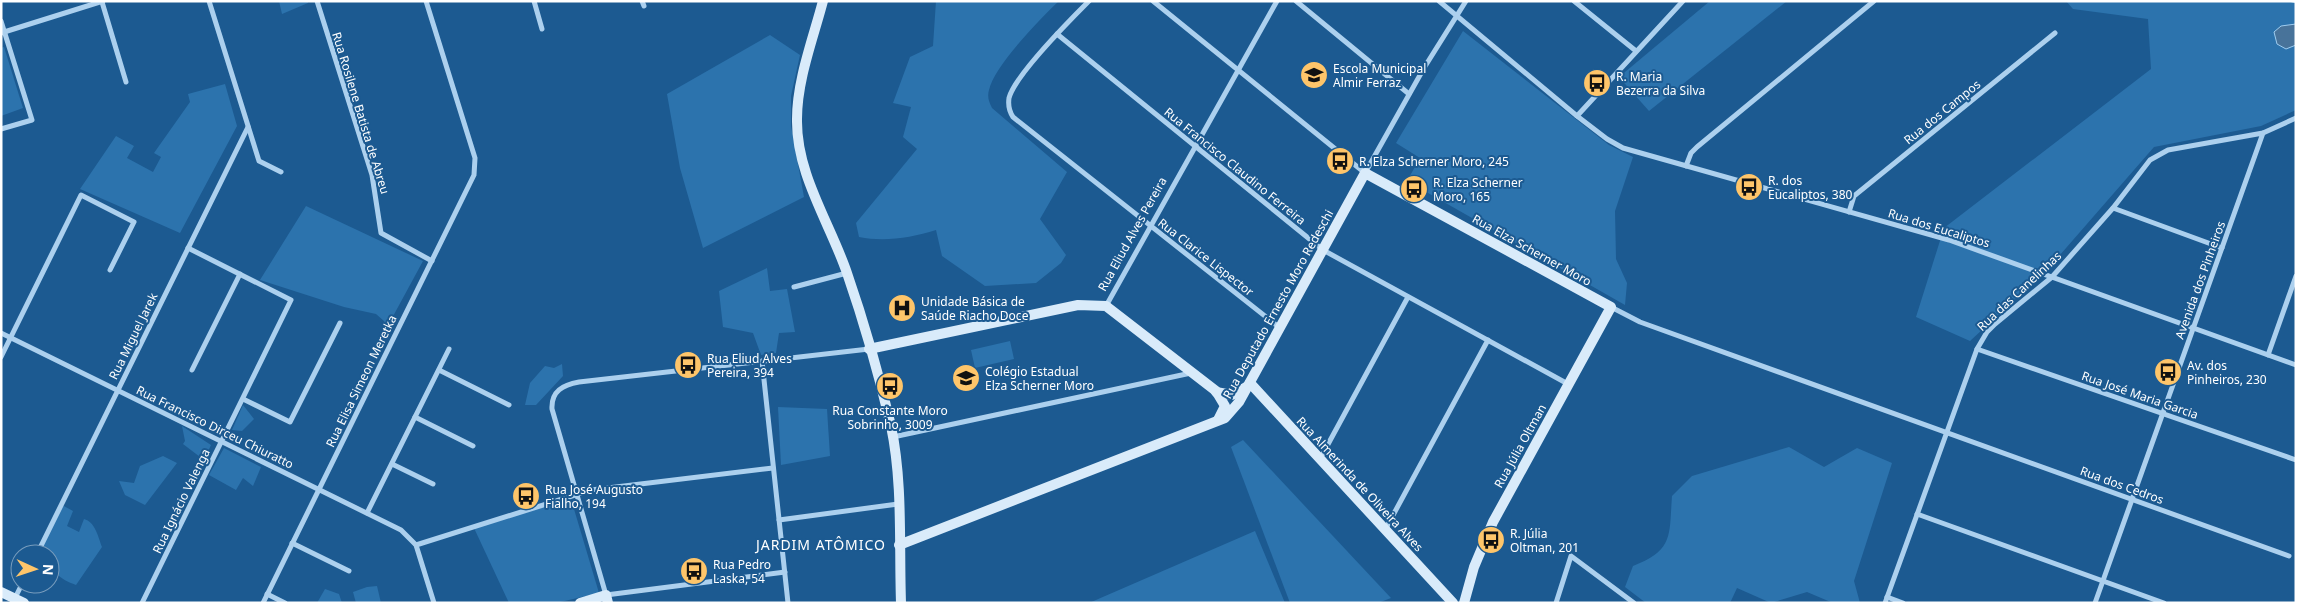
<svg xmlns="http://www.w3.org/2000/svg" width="2297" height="604" font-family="'Noto Sans',sans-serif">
	<rect width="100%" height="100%" fill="#1c5a91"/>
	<g fill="#2c73ad">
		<path d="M279 1H308V3L282 14Z"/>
		<path d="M936 1H1059C1041 18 994 66 989 90 987 97 989 102 992 108L1067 172 1040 219 1066 255 1061 263 1036 283 985 286 942 256 936 230C911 238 884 242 859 237L856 223 917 149 903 137 911 107 893 103 910 57 933 46Z"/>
		<path d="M1710 1H1787L1649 111 1619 77Z"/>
		<path d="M2066 1H2296V24L2281 26 2286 49 2296 45V110L2261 126 2154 147 2046 271 1970 341 1916 317 1944 228 2151 69 2148 19 2073 9Z"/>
		<path d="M1463 31 1609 145 1633 157 1615 211 1616 259 1627 283 1625 305 1407 181 1420 158 1396 143Z"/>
		<path d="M770 35 800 55 791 96V126L804 197 703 248 680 168 667 94Z"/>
		<path d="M4 47 23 108 1 116V48Z"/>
		<path d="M225 84 237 126 180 233 80 189 116 136 134 146 127 158 153 172 161 157 154 153 190 102 188 94Z"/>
		<path d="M306 206 423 261 385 331 384 321 376 314 344 307 260 280Z"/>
		<path d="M767 268 770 291 787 289 795 332 779 333 776 353 761 355 753 333 723 327 719 291Z"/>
		<path d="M1010 341 1014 359 975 368 971 350Z"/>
		<path d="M562 364 563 376 536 405H525L530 383 545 366 554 368Z"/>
		<path d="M243 405 254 419 242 431 232 430Z"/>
		<path d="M778 407 827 409 830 456 781 465Z"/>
		<path d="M182 426 211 445 204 460 183 444 185 441Z"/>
		<path d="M1243 440 1391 598 1378 603H1290L1231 447Z"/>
		<path d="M1789 447 1824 467 1857 448 1892 463 1854 581 1860 603H1833L1807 592 1771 603 1737 588 1730 603H1646L1625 587 1633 566C1674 550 1669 536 1672 496L1692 476Z"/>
		<path d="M224 448 261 467 253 486 243 478 236 490 209 475Z"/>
		<path d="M163 456 177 463 145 505 125 495 119 481 134 483 140 466Z"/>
		<path d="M571 499 599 593 556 603H509L474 528Z"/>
		<path d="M62 505 73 511 67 526 79 532 84 519C95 522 98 536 102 547L76 585C60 579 50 572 50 554H45L42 548Z"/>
		<path d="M1255 531 1285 603H1089Z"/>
		<path d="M377 586 381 603H356L353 592 367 587Z"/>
		<path d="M325 589 339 594 342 603H317Z"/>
	</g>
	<path fill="#48739a" stroke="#9fcdf0" d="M2296 24V45L2286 49 2277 44 2274 32 2281 26Z"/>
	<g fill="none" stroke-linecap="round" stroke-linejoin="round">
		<path stroke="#9fcdf0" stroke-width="2.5" d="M2292 1 2296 2"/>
		<g stroke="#acd0ee" stroke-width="5">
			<path d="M209 1 259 161 281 172"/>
			<path d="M317 1 372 175 381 233 432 261"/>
			<path d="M534 1 542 29"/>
			<path d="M642 1 644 6"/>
			<path d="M1089 1C1071 19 1015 75 1009 98 1008 105 1009 111 1013 117L1280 328"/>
			<path d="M1153 1 1365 173 1424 68 1466 1"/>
			<path d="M1296 1 1409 94"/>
			<path d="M1439 1 1577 116 1607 139 1623 148 1949 240 2296 365"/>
			<path d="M1574 1 1636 51"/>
			<path d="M102 2 126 82"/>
			<path d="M1 21 32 120 1 129"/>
			<path d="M1 33 103 1"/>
			<path d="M1057 34 1323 250 1568 384"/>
			<path d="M1577 116 1683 1"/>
			<path d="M1686 166 1691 153 1697 147 1874 1"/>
			<path d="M2113 208 2222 248"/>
			<path d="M1849 212 1854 196 2055 33"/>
			<path d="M794 287 847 273"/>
			<path d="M1106 306 1277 1"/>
			<path d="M1611 307 1640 322 2289 556"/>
			<path d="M1 333 401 530 416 545 434 603"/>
			<path d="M1977 349 2296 460"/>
			<path d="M2268 355 2296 276"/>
			<path d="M1 357 81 195 134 222 110 270"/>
			<path d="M762 361 788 603"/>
			<path d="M192 370 240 274"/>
			<path d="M439 370 509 405"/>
			<path d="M243 399 290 422 340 323"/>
			<path d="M415 417 473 446"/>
			<path d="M893 437 1191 373"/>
			<path d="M1320 459 1408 297"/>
			<path d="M392 464 433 484"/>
			<path d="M367 513 449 349"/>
			<path d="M1917 514 2164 603"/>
			<path d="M779 520 898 504"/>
			<path d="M1385 530 1488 340"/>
			<path d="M292 543 349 571"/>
			<path d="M416 545 591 490 773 468"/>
			<path d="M37 554 248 127"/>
			<path d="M785 572 606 595 552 409C551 391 563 385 579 382L869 349"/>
			<path d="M267 594 285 603"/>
			<path d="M1887 597 1903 603"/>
			<path d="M14 600 22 584"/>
			<path d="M142 603 291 300 188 248"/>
			<path d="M263 603 474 175 475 158 426 1"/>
			<path d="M1556 603 1571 556 1634 603"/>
			<path d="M1885 603 1977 349 1987 332 1995 324 2052 277 2113 208 2150 160 2168 150 2263 133 2296 118"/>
			<path d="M2095 603 2263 133"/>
		</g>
		<g stroke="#d9ebfa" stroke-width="10">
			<path d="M823 1C813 39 797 80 797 119 796 174 830 223 847 273 864 322 879 375 891 426 903 483 899 544 901 603"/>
			<path d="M869 349 1078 305 1106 306 1216 391 1225 406 1218 420"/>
			<path d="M1250 383 1453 603"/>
			<path d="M1216 392 1232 395 1246 387"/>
			<path d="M899 545 1225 418 1239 402 1365 173 1611 307 1493 522 1474 567 1464 603"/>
			<path d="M1 592 24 603"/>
			<path d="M580 603 606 595 608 603"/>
		</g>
	</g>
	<defs>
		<g id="school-disc" transform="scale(1.4375)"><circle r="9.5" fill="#fec56a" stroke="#1c5a91"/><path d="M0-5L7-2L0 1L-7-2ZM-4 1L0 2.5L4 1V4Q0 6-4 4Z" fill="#111"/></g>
		<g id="bus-disc" transform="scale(1.4375)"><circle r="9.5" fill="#fec56a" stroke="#1c5a91"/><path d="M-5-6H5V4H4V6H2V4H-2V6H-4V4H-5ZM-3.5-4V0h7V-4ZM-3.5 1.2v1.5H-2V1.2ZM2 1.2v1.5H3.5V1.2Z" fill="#111"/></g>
		<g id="hospital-disc" transform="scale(1.4375)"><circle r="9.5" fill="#fec56a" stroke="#1c5a91"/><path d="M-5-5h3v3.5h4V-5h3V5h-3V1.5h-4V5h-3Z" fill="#111"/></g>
	</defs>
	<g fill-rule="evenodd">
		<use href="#school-disc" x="1314" y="75"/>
		<use href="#bus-disc" x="1597" y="83"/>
		<use href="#bus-disc" x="1340" y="161"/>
		<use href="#bus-disc" x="1749" y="187"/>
		<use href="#bus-disc" x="1414" y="189"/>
		<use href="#hospital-disc" x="902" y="308"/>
		<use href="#bus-disc" x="688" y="365"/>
		<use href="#bus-disc" x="2168" y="372"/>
		<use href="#school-disc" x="966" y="378"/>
		<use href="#bus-disc" x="890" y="386"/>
		<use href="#bus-disc" x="526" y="496"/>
		<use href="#bus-disc" x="1491" y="540"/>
		<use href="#bus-disc" x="694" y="571"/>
	</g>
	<g text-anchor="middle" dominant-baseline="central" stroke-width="4" stroke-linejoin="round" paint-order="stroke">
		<g font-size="12" fill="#fff" stroke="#1c5a91" text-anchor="start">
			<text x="1333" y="68">Escola Municipal<tspan x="1333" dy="14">Almir Ferraz</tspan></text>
			<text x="1616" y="76">R. Maria<tspan x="1616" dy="14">Bezerra da Silva</tspan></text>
			<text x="1359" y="161">R. Elza Scherner Moro, 245</text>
			<text x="1768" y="180">R. dos<tspan x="1768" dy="14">Eucaliptos, 380</tspan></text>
			<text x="1433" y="182">R. Elza Scherner<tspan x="1433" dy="14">Moro, 165</tspan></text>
			<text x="921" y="301">Unidade Básica de<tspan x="921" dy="14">Saúde Riacho Doce</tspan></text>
			<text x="707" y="358">Rua Eliud Alves<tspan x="707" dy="14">Pereira, 394</tspan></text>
			<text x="2187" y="365">Av. dos<tspan x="2187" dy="14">Pinheiros, 230</tspan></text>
			<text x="985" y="371">Colégio Estadual<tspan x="985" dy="14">Elza Scherner Moro</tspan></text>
			<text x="890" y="410" text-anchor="middle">Rua Constante Moro<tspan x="890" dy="14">Sobrinho, 3009</tspan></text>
			<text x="545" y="489">Rua José Augusto<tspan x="545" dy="14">Fialho, 194</tspan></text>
			<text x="1510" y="533">R. Júlia<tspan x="1510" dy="14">Oltman, 201</tspan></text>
			<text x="713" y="564">Rua Pedro<tspan x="713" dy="14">Laska, 54</tspan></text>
		</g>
		<g font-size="12" fill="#fff" stroke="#1c5a91">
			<text transform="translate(1942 112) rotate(-39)">Rua dos Campos</text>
			<text transform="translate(361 113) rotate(73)">Rua Rosilene Batista de Abreu</text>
			<text transform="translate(1235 166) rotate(39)">Rua Francisco Claudino Ferreira</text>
			<text transform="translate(1939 228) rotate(17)">Rua dos Eucaliptos</text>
			<text transform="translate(1132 234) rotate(-61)">Rua Eliud Alves Pereira</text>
			<text transform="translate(1532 250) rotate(29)">Rua Elza Scherner Moro</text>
			<text transform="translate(1206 257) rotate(38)">Rua Clarice Lispector</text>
			<text transform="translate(2200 280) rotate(-70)">Avenida dos Pinheiros</text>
			<text transform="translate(2019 291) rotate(-43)">Rua das Canelinhas</text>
			<text transform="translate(1278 304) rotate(-61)">Rua Deputado Ernesto Moro Redeschi</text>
			<text transform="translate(133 336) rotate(-64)">Rua Miguel Jarek</text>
			<text transform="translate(361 381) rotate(-64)">Rua Elisa Simeon Meretka</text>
			<text transform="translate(2140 395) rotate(19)">Rua José Maria Garcia</text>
			<text transform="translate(215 427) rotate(26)">Rua Francisco Dirceu Chiuratto</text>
			<text transform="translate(1520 446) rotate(-61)">Rua Júlia Oltman</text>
			<text transform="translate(1360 484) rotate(47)">Rua Almerinda de Oliveira Alves</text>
			<text transform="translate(2122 485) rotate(20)">Rua dos Cedros</text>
			<text transform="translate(181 501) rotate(-64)">Rua Ignácio Valenga</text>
		</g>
		<g font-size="14" letter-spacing="1" fill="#fff" stroke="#1c5a91">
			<text x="821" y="544">JARDIM ATÔMICO</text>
		</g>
	</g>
	<rect width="2297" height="604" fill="none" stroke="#ffffff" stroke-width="5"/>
	<g transform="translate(35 569) rotate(93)"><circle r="24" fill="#1c5a91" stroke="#779cbd"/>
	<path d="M0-4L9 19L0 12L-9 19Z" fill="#fec56a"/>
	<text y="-8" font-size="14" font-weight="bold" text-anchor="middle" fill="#ffffff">N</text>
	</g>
</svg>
